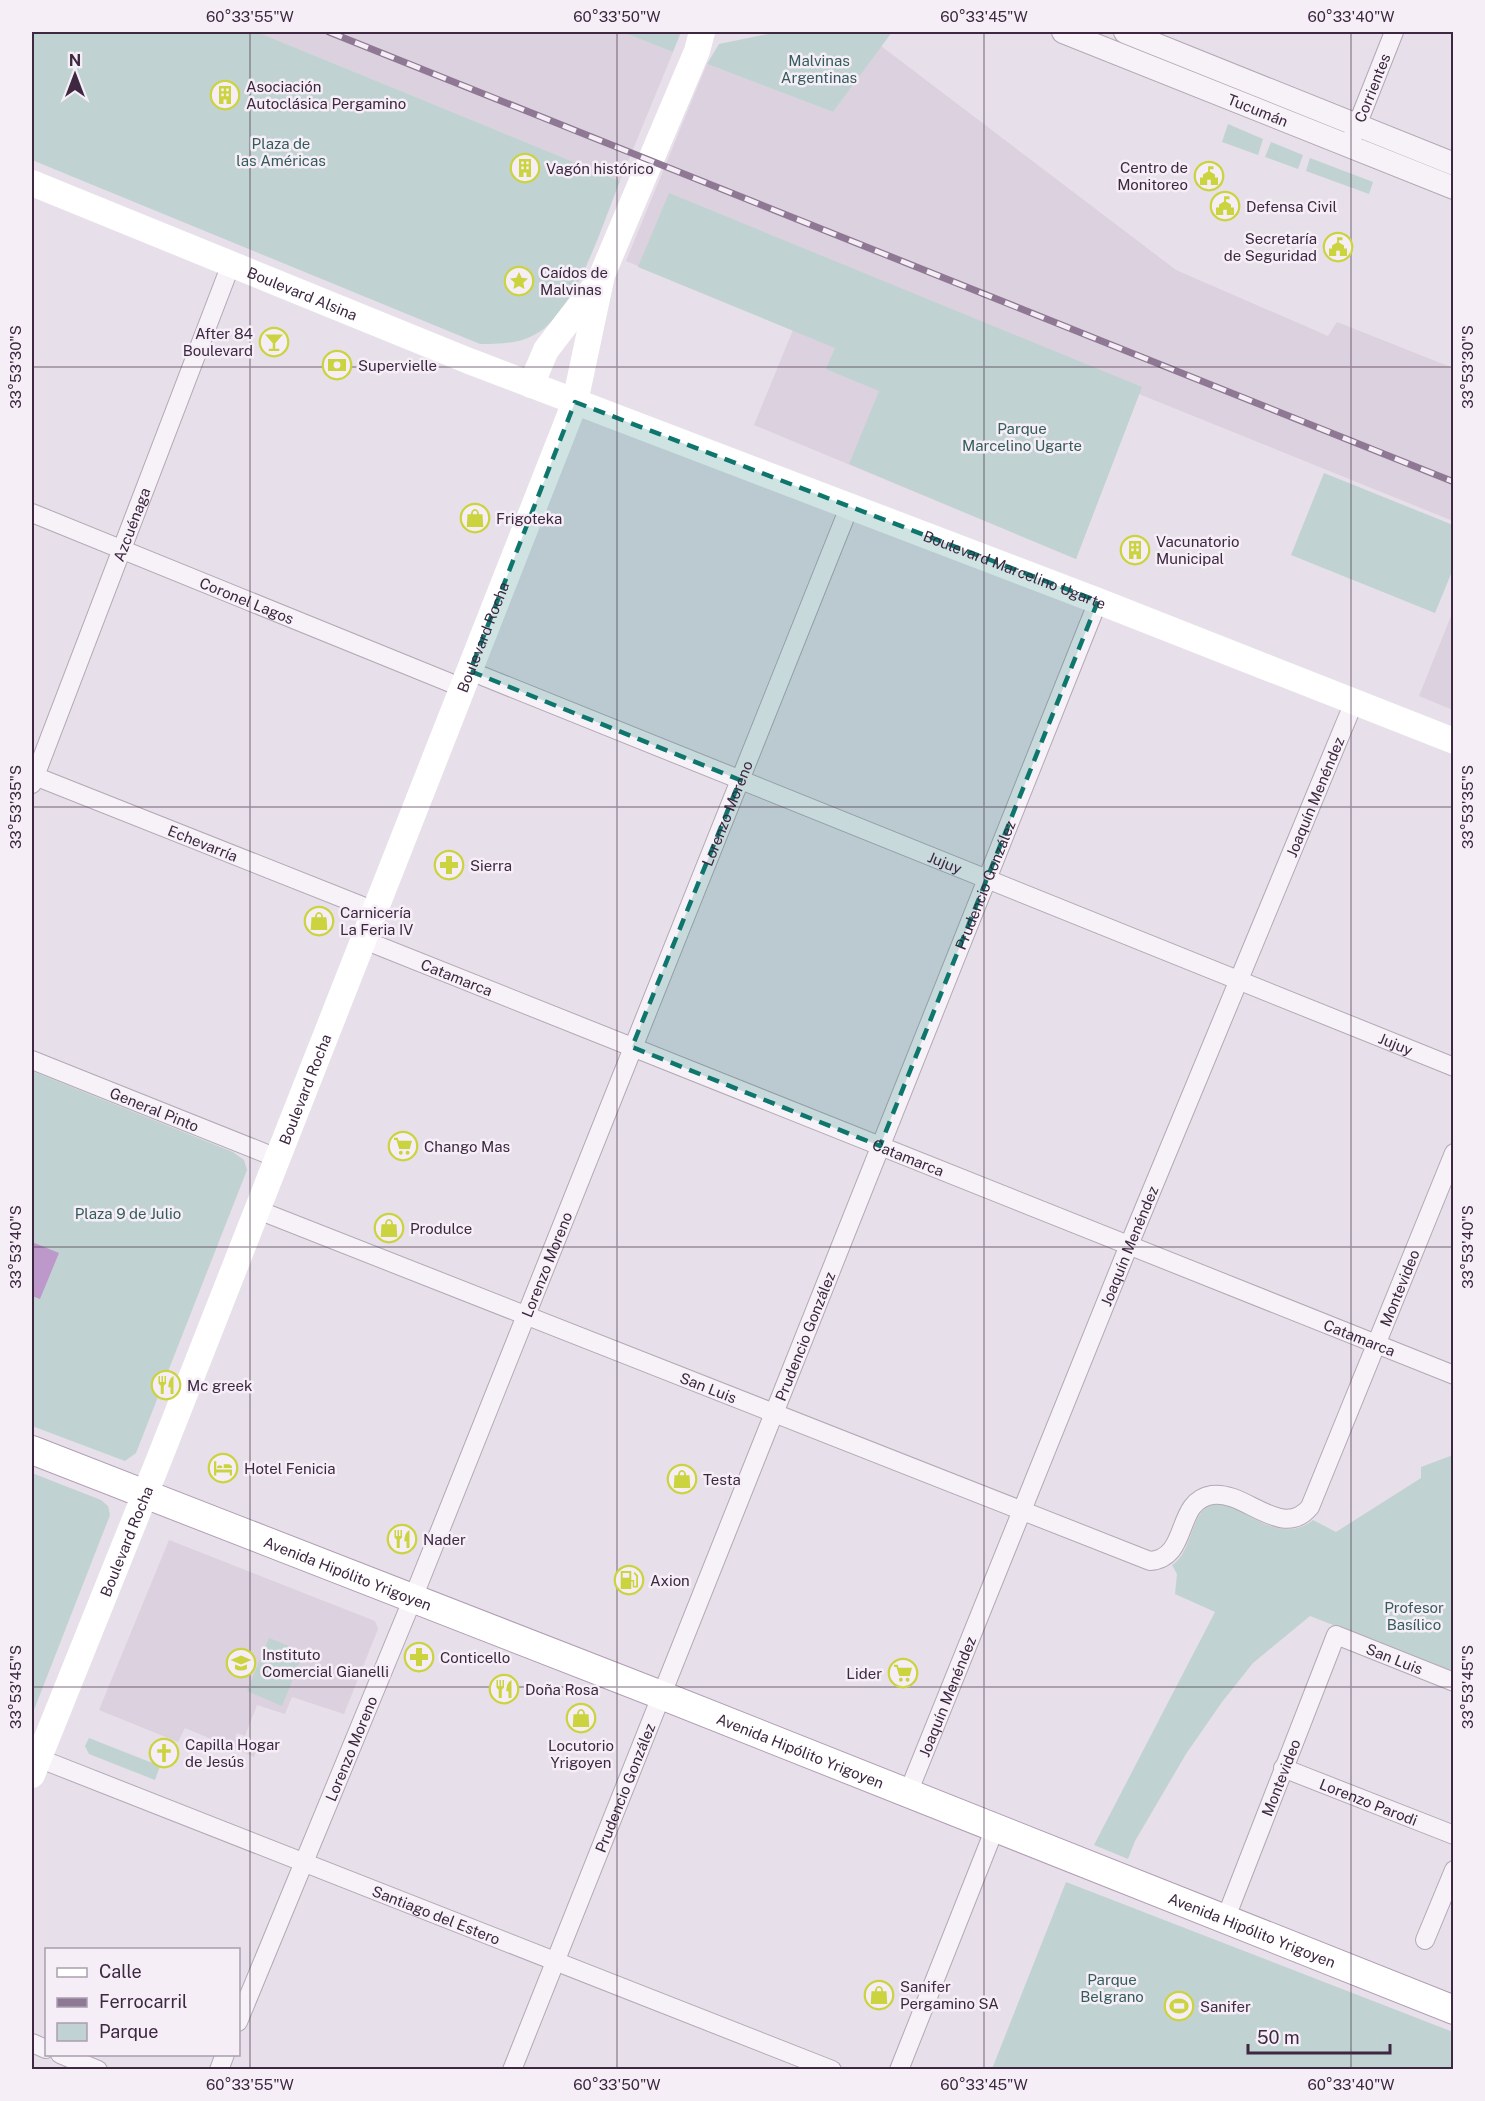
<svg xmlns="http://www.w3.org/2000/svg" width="1485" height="2101" font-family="'Public Sans',sans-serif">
	<rect width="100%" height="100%" fill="#e7dfe9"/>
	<g fill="#dcd1de">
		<path d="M257 32H622L673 52 620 181Z"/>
		<path d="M881 46 1176 270 1328 336 1337 322 1453 368V521L1139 394 1076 559 754 425 793 330 626 261 707 64 833 112Z"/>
		<path d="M1453 611V710L1419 696Z"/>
		<path d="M169 1540 375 1621 378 1629 344 1714 292 1697 285 1714 257 1705 245 1736 237 1733 235 1739 257 1749 254 1757 185 1728 178 1742 99 1710Z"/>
	</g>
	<g fill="#c0d3d2">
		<path d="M32 32H257L620 181C603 223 575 315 534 335 518 344 498 344 480 344L32 160Z"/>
		<path d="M622 32H681L673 52Z"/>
		<path d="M778 32H892L833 112 707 64 719 44Z"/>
		<path d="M1228 124 1263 139 1258 155 1222 142Z"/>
		<path d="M1271 142 1303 155 1298 169 1265 157Z"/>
		<path d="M1310 158 1373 182 1369 194 1306 171Z"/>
		<path d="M669 193 1142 387 1076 559 849 464 879 391 826 369 835 348 638 267Z"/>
		<path d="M1324 473 1453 525V569L1435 613 1291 555Z"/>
		<path d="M32 1071 233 1152 244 1160 247 1170 136 1453 125 1461 32 1426Z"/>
		<path d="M1453 1455V1672L1310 1616 1253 1663 1222 1702 1186 1754 1135 1841 1128 1859 1094 1845 1215 1612 1175 1594 1177 1574 1172 1565C1193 1552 1190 1511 1212 1505 1239 1497 1275 1550 1313 1520L1336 1532 1421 1478V1467Z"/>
		<path d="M32 1473 101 1500 108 1506 110 1515 32 1715Z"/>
		<path d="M269 1638 304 1652 282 1706 247 1691Z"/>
		<path d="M89 1738 160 1766 155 1780 89 1754 85 1746Z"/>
		<path d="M1066 1882 1453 2032V2069H992Z"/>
	</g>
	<path fill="#bd98ca" d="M32 1242 59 1253 40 1299 32 1296Z"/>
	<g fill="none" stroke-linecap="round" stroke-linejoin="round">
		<g stroke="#b4a8b7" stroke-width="20">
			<g id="minor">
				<path id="s1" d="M1352 138 1394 32"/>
				<path id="s2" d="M32 513 463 688"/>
				<path id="s3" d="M470 671 1454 1067"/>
				<path id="s4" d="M32 775 375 911"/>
				<path id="s5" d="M32 784 231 264"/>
				<path id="s6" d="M364 940 1454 1375"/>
				<path id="s7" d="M32 1060 277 1158"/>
				<path id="s8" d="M258 1210 1150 1561C1190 1558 1174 1501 1212 1495 1245 1490 1282 1541 1310 1507L1454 1153"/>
				<path id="s9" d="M38 1758 832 2070"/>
				<path id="s10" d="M1283 1768 1454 1835"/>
				<path id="s11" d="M908 1793 1129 1245 1354 702"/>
				<path id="s12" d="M1225 1920 1336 1635 1454 1682"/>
				<path d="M1425 1940 1454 1870"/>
				<path id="s13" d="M238 2022 413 1598 850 505"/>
				<path d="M32 2043 46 2049"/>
				<path d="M60 2054 98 2070"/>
				<path d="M219 2070 225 2054"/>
				<path id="s14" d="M512 2070 1098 601"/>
				<path d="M899 2070 995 1828"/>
			</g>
		</g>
		<g stroke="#b4a8b7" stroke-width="24">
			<g id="tertiary">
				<path id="s15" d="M1063 32 1454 188"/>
				<path d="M1125 32 1454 164"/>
			</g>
		</g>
		<g stroke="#b19eb5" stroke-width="30">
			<g id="primary">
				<path id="s18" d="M32 1450 661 1695 1454 2010"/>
			</g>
		</g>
		<use href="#minor" stroke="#f6f2f7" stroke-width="18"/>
		<use href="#tertiary" stroke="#f6f2f7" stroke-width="22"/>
		<g stroke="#fff" stroke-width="26">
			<path id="s16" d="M32 183 469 361 1098 601 1454 741"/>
			<path d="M531 385 546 350 592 290"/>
			<path id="s17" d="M32 1775 160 1457 575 402 602 275 697 51 702 32"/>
		</g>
		<use href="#primary" stroke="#fff" stroke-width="28"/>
		<g stroke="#8e7893" stroke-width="7">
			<path id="rail" d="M329 32 1454 482"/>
		</g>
		<use href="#rail" stroke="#f5eef6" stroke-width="4.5" stroke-dasharray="14" stroke-linecap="butt"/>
	</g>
	<path fill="#0f766e" fill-opacity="0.2" stroke="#0f766e" stroke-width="4.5" stroke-dasharray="12 8" stroke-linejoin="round" d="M575 402 1098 601 880 1146 632 1047 740 780 470 671Z"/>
	<path fill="none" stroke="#3d2741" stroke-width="1.5" stroke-opacity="0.45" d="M250 32V2070M617 32V2070M984 32V2070M1351 32V2070M32 367H1454M32 807H1454M32 1247H1454M32 1687H1454"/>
	<defs>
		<g id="building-ring" transform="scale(1.5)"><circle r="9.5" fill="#f5eef6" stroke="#cbd33e" stroke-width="1.5"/><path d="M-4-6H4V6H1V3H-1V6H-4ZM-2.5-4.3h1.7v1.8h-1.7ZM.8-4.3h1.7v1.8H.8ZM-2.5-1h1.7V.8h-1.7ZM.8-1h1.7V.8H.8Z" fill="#cbd33e"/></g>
		<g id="civic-ring" transform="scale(1.5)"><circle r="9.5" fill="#f5eef6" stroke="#cbd33e" stroke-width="1.5"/><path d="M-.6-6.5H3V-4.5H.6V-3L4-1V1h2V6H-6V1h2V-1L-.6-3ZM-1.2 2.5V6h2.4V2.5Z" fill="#cbd33e"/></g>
		<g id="sight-ring" transform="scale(1.5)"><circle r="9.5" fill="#f5eef6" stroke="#cbd33e" stroke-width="1.5"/><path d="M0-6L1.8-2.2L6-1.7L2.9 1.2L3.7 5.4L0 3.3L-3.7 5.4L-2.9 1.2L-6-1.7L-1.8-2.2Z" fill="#cbd33e"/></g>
		<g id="bar-ring" transform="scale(1.5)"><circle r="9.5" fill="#f5eef6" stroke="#cbd33e" stroke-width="1.5"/><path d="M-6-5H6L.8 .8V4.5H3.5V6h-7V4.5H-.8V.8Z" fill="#cbd33e"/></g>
		<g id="bank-ring" transform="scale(1.5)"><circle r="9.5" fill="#f5eef6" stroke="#cbd33e" stroke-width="1.5"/><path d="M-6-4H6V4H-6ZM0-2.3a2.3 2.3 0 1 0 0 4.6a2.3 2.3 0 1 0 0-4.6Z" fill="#cbd33e"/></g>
		<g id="shop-ring" transform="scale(1.5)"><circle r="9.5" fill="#f5eef6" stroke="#cbd33e" stroke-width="1.5"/><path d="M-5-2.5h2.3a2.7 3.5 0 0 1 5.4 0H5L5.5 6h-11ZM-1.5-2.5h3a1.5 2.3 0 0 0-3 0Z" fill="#cbd33e"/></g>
		<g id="pharmacy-ring" transform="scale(1.5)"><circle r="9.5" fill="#f5eef6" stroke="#cbd33e" stroke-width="1.5"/><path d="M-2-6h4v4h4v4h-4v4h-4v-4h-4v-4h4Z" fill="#cbd33e"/></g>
		<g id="supermarket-ring" transform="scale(1.5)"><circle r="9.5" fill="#f5eef6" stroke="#cbd33e" stroke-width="1.5"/><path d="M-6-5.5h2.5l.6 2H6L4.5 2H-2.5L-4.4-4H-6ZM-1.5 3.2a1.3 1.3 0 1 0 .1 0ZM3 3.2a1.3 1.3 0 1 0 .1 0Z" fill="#cbd33e"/></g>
		<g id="restaurant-ring" transform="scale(1.5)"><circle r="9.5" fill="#f5eef6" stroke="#cbd33e" stroke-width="1.5"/><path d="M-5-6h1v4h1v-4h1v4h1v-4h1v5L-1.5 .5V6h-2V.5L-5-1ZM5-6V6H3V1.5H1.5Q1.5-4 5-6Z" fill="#cbd33e"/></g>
		<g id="hotel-ring" transform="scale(1.5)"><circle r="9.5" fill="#f5eef6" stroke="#cbd33e" stroke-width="1.5"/><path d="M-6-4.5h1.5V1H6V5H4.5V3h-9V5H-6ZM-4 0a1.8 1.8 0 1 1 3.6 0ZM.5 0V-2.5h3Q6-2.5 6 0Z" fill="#cbd33e"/></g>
		<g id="fuel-ring" transform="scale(1.5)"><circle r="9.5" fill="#f5eef6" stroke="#cbd33e" stroke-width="1.5"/><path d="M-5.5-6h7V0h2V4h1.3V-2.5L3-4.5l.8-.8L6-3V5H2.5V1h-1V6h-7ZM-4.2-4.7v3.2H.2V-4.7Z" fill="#cbd33e"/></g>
		<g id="school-ring" transform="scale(1.5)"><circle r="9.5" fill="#f5eef6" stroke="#cbd33e" stroke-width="1.5"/><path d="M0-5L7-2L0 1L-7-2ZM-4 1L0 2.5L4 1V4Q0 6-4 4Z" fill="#cbd33e"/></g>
		<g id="church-ring" transform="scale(1.5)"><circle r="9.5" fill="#f5eef6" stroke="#cbd33e" stroke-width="1.5"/><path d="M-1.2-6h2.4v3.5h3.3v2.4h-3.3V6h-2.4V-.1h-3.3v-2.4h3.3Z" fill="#cbd33e"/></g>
		<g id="stadium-ring" transform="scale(1.5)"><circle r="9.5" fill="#f5eef6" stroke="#cbd33e" stroke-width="1.5"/><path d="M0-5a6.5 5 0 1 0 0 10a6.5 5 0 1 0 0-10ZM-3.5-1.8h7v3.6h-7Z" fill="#cbd33e"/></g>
	</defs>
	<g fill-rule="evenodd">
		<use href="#building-ring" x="225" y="95"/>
		<use href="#building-ring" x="525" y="168"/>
		<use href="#civic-ring" x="1209" y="176"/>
		<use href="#civic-ring" x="1225" y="206"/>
		<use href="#civic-ring" x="1338" y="247"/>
		<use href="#sight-ring" x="519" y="281"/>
		<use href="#bar-ring" x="274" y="342"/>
		<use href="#bank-ring" x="337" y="365"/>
		<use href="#shop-ring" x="475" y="518"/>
		<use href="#building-ring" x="1135" y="550"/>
		<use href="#pharmacy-ring" x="449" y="865"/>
		<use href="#shop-ring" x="319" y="921"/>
		<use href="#supermarket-ring" x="403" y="1146"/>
		<use href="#shop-ring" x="389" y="1228"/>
		<use href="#restaurant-ring" x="166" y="1385"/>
		<use href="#hotel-ring" x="223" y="1468"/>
		<use href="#shop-ring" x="682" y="1479"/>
		<use href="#restaurant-ring" x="402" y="1539"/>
		<use href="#fuel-ring" x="629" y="1580"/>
		<use href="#pharmacy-ring" x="419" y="1657"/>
		<use href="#school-ring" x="241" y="1663"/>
		<use href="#supermarket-ring" x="903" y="1673"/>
		<use href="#restaurant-ring" x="504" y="1689"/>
		<use href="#shop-ring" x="581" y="1718"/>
		<use href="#church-ring" x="164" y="1753"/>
		<use href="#shop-ring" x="879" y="1995"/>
		<use href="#stadium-ring" x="1179" y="2006"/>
	</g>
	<g text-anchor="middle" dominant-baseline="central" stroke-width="5" stroke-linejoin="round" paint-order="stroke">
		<g font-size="15" fill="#345c5d" stroke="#f5eef6">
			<text x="819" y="60">Malvinas<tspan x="819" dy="17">Argentinas</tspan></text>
			<text x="281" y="143">Plaza de<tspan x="281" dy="17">las Américas</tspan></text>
			<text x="1022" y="428">Parque<tspan x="1022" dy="17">Marcelino Ugarte</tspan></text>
			<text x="128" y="1213">Plaza 9 de Julio</text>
			<text x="1414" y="1607">Profesor<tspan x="1414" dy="17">Basílico</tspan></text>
			<text x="1112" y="1979">Parque<tspan x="1112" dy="17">Belgrano</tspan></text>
		</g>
		<g font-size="15" fill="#3d2741" stroke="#f5eef6" text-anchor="start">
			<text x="246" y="86">Asociación<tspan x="246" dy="17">Autoclásica Pergamino</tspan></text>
			<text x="1188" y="167" text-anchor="end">Centro de<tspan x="1188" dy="17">Monitoreo</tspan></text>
			<text x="546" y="168">Vagón histórico</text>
			<text x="1246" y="206">Defensa Civil</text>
			<text x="1317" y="238" text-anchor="end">Secretaría<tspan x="1317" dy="17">de Seguridad</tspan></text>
			<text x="540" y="272">Caídos de<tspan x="540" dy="17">Malvinas</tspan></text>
			<text x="253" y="333" text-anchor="end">After 84<tspan x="253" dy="17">Boulevard</tspan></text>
			<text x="358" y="365">Supervielle</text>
			<text x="496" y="518">Frigoteka</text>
			<text x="1156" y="541">Vacunatorio<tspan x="1156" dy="17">Municipal</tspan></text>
			<text x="470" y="865">Sierra</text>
			<text x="340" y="912">Carnicería<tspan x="340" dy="17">La Feria IV</tspan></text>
			<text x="424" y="1146">Chango Mas</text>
			<text x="410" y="1228">Produlce</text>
			<text x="187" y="1385">Mc greek</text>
			<text x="244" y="1468">Hotel Fenicia</text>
			<text x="703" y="1479">Testa</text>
			<text x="423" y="1539">Nader</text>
			<text x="650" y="1580">Axion</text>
			<text x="262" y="1654">Instituto<tspan x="262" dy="17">Comercial Gianelli</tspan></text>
			<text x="440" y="1657">Conticello</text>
			<text x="882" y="1673" text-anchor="end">Lider</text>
			<text x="525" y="1689">Doña Rosa</text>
			<text x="185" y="1744">Capilla Hogar<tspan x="185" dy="17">de Jesús</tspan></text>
			<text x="581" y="1745" text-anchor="middle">Locutorio<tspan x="581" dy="17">Yrigoyen</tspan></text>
			<text x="900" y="1986">Sanifer<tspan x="900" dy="17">Pergamino SA</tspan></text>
			<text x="1200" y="2006">Sanifer</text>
		</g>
		<g font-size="15" fill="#3d2741" stroke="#f5eef6">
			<text stroke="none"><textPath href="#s1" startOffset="54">Corrientes</textPath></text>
			<text stroke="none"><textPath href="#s15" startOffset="210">Tucumán</textPath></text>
			<text stroke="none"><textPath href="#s16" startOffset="292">Boulevard Alsina</textPath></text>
			<text stroke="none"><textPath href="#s5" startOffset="278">Azcuénaga</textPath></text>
			<text stroke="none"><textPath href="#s16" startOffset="1056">Boulevard Marcelino Ugarte</textPath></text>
			<text stroke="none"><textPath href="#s2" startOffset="232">Coronel Lagos</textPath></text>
			<text stroke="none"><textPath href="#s17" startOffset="1224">Boulevard Rocha</textPath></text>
			<text stroke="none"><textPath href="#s11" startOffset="1076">Joaquín Menéndez</textPath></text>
			<text stroke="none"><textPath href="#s13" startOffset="1304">Lorenzo Moreno</textPath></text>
			<text stroke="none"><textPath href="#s4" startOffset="184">Echevarría</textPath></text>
			<text stroke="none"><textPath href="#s3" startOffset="512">Jujuy</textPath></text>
			<text stroke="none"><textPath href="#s14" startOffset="1276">Prudencio González</textPath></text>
			<text stroke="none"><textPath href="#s6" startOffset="100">Catamarca</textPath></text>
			<text stroke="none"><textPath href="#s3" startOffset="998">Jujuy</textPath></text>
			<text stroke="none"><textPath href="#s17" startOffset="738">Boulevard Rocha</textPath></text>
			<text stroke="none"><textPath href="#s7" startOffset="132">General Pinto</textPath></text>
			<text stroke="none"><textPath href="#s6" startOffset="586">Catamarca</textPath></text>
			<text stroke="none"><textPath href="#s11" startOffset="590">Joaquín Menéndez</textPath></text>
			<text stroke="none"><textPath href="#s13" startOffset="818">Lorenzo Moreno</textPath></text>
			<text stroke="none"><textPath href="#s8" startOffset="1398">Montevideo</textPath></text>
			<text stroke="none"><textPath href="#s14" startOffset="790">Prudencio González</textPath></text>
			<text stroke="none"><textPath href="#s6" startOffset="1072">Catamarca</textPath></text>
			<text stroke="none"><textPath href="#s8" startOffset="484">San Luis</textPath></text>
			<text stroke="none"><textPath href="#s17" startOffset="252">Boulevard Rocha</textPath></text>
			<text stroke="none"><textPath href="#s18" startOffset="339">Avenida Hipólito Yrigoyen</textPath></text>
			<text stroke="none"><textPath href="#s12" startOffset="369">San Luis</textPath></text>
			<text stroke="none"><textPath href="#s11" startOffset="104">Joaquín Menéndez</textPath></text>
			<text stroke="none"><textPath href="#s13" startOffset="296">Lorenzo Moreno</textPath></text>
			<text stroke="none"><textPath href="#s18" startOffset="825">Avenida Hipólito Yrigoyen</textPath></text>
			<text stroke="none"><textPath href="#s12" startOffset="153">Montevideo</textPath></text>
			<text stroke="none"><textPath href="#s14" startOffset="304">Prudencio González</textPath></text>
			<text stroke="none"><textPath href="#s10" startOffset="92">Lorenzo Parodi</textPath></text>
			<text stroke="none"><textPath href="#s9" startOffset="428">Santiago del Estero</textPath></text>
			<text stroke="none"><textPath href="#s18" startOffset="1311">Avenida Hipólito Yrigoyen</textPath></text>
		</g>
	</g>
	<rect width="1485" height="2101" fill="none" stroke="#f5eef6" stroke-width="66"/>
	<rect x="45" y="1948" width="195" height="108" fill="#f5eef6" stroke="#ab9eae" stroke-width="1.5"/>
	<rect x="57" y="1968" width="30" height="9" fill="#ffffff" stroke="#ab9eae" stroke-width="1.5"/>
	<text x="99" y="1978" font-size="18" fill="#3d2741">Calle</text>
	<rect x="57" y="1998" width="30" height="9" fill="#8e7893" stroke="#ab9eae" stroke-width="1.5"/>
	<text x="99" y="2008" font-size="18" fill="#3d2741">Ferrocarril</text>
	<rect x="57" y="2023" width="30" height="18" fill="#c0d3d2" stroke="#ab9eae" stroke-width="1.5"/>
	<text x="99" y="2038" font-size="18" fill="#3d2741">Parque</text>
	<g transform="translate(75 75)" stroke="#f5eef6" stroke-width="4.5" paint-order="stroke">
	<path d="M0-4.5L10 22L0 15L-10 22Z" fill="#3d2741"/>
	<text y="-9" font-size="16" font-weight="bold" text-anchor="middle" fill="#3d2741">N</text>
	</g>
	<path d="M1248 2044v9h142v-9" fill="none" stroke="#3d2741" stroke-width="3"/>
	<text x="1257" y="2044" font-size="18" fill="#3d2741" stroke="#f5eef6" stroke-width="4.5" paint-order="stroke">50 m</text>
	<rect x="33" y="33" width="1419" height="2035" fill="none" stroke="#3d2741" stroke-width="2"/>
	<g font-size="15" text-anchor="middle" fill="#3d2741">
		<text x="250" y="22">60°33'55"W</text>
		<text x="617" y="22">60°33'50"W</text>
		<text x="984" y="22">60°33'45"W</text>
		<text x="1351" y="22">60°33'40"W</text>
		<text transform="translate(16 367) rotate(-90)" y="5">33°53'30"S</text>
		<text transform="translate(1468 367) rotate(-90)" y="5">33°53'30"S</text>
		<text transform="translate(16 807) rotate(-90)" y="5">33°53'35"S</text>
		<text transform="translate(1468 807) rotate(-90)" y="5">33°53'35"S</text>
		<text transform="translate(16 1247) rotate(-90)" y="5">33°53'40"S</text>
		<text transform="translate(1468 1247) rotate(-90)" y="5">33°53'40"S</text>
		<text transform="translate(16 1687) rotate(-90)" y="5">33°53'45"S</text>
		<text transform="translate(1468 1687) rotate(-90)" y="5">33°53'45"S</text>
		<text x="250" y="2090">60°33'55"W</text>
		<text x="617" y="2090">60°33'50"W</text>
		<text x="984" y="2090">60°33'45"W</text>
		<text x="1351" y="2090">60°33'40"W</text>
	</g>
</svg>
